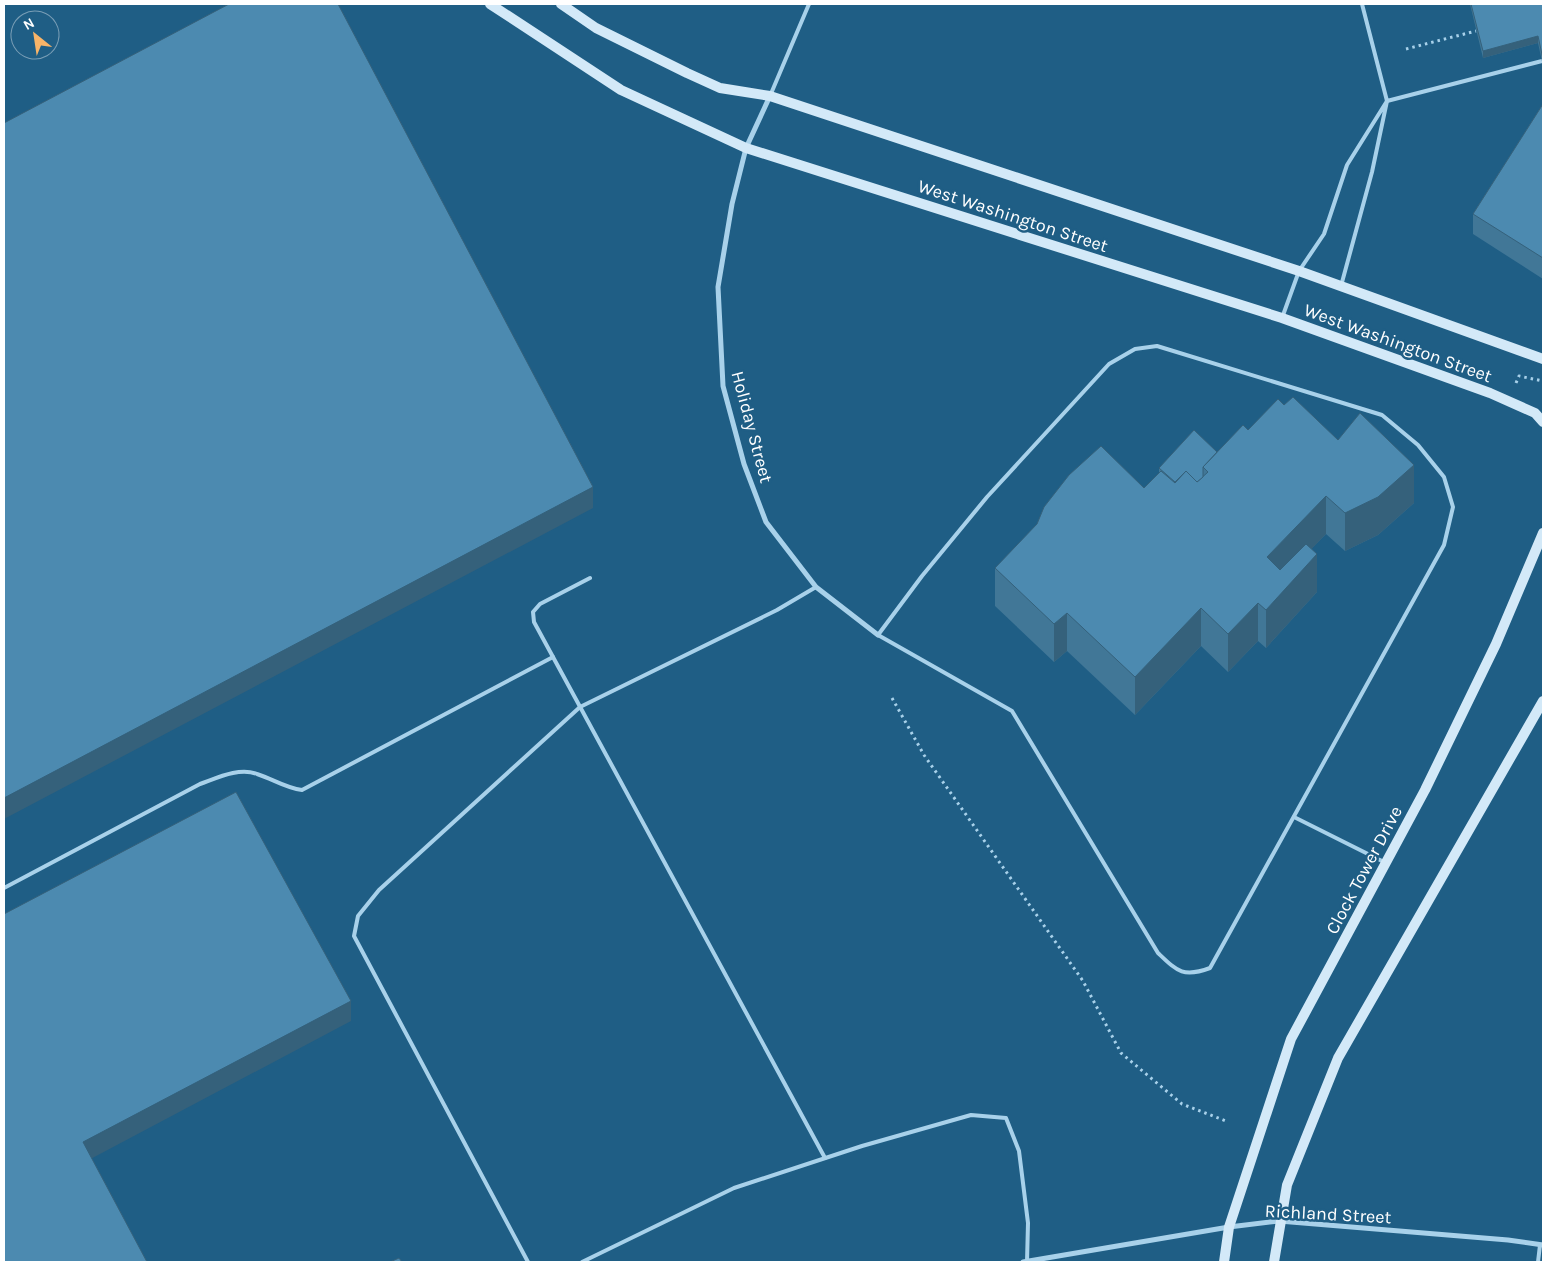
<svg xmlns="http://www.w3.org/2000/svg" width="1547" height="1266" font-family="Karla,sans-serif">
	<rect width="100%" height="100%" fill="#1f5e85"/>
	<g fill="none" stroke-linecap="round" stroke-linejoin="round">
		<g stroke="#a8d1ea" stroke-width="3" stroke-dasharray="2.5 4" stroke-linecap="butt">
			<path d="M1406 49 1476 31"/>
			<path d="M1516 383 1519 376 1543 381"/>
			<path d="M892 698 924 755 1083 981 1121 1053 1182 1104 1226 1121"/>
		</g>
		<g stroke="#a8d1ea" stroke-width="4">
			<path d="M1362 4 1387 101 1542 61"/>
			<path d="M770 96 809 4"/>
			<path d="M1282 318 1299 271 1324 234 1347 165 1387 101 1372 172 1341 286"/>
			<path d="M1157 346 1382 415 1418 445 1444 477 1453 507 1444 545 1210 968C1183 978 1177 971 1158 953L1012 711 878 635 922 576 987 497 1109 364 1135 349Z"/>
			<path d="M590 578 540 604 533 612 534 622 825 1158"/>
			<path d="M1294 817 1386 863"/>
			<path d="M4 888 200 784C217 778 239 767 257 774 273 779 285 788 302 790L553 657"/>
			<path d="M528 1262 354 936 358 916 379 890 580 707 777 610 816 587"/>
			<path d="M582 1262 734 1188 862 1146 971 1115 1006 1118 1019 1151 1028 1223 1027 1262"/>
			<path d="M1538 1262 1540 1245"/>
		</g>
		<g stroke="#a8d1ea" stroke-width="5">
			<path d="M770 96 746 148 732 204 718 287 723 386 744 464 766 522 816 587 878 635"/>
			<path d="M1023 1262 1229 1227 1279 1221 1508 1240 1543 1245"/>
		</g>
		<g stroke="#d3e9f8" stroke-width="10">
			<path d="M490 4 621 90 746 148 1282 318 1490 393 1535 413 1543 422"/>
			<path d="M561 4 596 28 687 73 720 88 770 96 1299 271 1543 359"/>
			<path d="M1224 1262 1229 1227 1291 1039 1425 790 1496 644 1543 533"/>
			<path d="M1274 1262 1287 1185 1338 1058 1543 701"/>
		</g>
	</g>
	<g fill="#417797">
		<path d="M1470 4H1543V66L1538 43 1483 58Z"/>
		<path d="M1543 104V279L1473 234V214Z"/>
		<path d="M1284 405 1338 440 1414 503 1378 535 1345 551 1326 534 1311 549 1317 592 1266 648 1258 641 1228 672 1201 646 1135 715 1067 651 1054 662 995 606V568L1144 488 1159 473V468L1217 452 1248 430Z"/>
	</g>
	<g fill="#35617b">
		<path d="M1538 36V43L1483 58V51Z"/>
		<path d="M1414 465V503L1378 535 1345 551V513Z"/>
		<path d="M593 487V508L4 819V798Z"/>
		<path d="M1326 496V534L1267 595V557Z"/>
		<path d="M1317 554V592L1266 648V610Z"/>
		<path d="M1258 603V641L1228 672V634Z"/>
		<path d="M1201 608V646L1135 715V677Z"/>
		<path d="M1067 613V651L1054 662V624Z"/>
		<path d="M351 1001V1021L83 1163V1142Z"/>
	</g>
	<g fill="#4c8ab0" stroke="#35617b">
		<path d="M229 4H338L593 487 4 798V123Z"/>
		<path d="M1471 4H1543V59L1538 36 1483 51Z"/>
		<path d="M1543 104V258L1473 214Z"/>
		<path d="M1293 397 1338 440 1360 413 1414 465 1378 497 1345 513 1326 496 1267 557 1280 570 1306 544 1317 554 1266 610 1258 603 1228 634 1201 608 1135 677 1067 613 1054 624 995 568 1037 524 1044 507 1069 475 1101 446 1144 488 1161 471 1175 483 1186 471 1197 482 1208 472 1203 467 1243 425 1248 430 1278 399 1284 405Z"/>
		<path d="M1194 430 1217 452 1203 467V477L1197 482 1186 471 1175 482 1159 468Z"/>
		<path d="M236 792 351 1001 83 1142 147 1262H4V914Z"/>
		<path d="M399 1258 402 1262H390Z"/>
	</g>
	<g text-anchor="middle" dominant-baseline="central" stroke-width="5" stroke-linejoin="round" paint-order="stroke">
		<g font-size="18" fill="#fff" stroke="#1f5e85">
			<text transform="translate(1013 216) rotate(18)">West Washington Street</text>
			<text transform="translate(1398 343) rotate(20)">West Washington Street</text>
			<text transform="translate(752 427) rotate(75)">Holiday Street</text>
			<text transform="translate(1364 870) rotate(-62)">Clock Tower Drive</text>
			<text transform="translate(1328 1214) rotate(3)">Richland Street</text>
		</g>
	</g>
	<rect width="1547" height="1266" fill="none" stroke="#ffffff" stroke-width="10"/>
	<g transform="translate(35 35) rotate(330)"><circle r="24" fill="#1f5e85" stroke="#799eb6"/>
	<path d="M0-4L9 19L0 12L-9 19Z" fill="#f8b468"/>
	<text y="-8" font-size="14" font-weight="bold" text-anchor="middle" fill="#ffffff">N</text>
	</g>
</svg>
